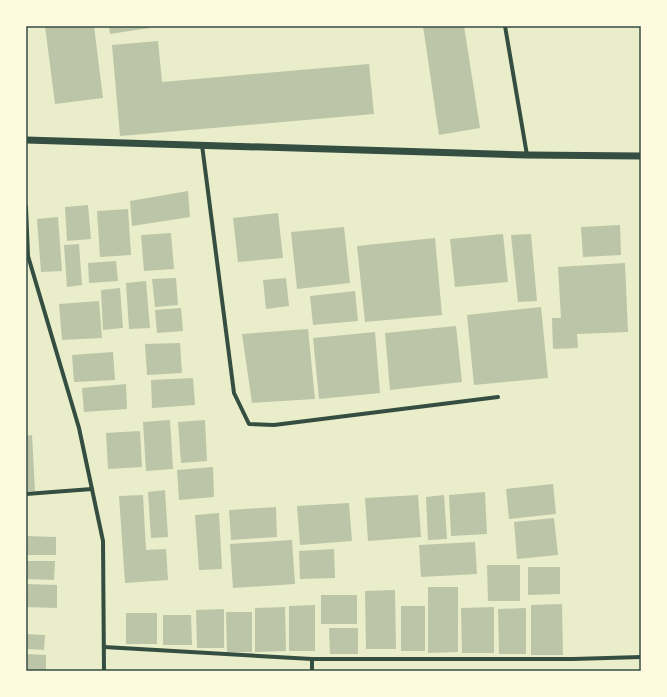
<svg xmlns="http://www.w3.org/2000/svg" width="667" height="697" font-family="'Noto Sans',sans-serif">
	<rect width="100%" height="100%" fill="#e9edc9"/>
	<g fill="#bcc5a7">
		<path d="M45 26H94L103 98 55 104Z"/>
		<path d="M109 26H149V28L110 34Z"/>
		<path d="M423 26H464L480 128 439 135Z"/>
		<path d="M158 41 162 82 369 64 374 114 120 136 112 45Z"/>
		<path d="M188 191 190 217 132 226 130 201Z"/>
		<path d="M88 205 91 239 67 241 65 207Z"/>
		<path d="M128 209 131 255 100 257 97 211Z"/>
		<path d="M278 213 283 258 238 262 233 218Z"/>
		<path d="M58 217 62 271 41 272 37 219Z"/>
		<path d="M620 225 621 255 583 257 581 227Z"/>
		<path d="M344 227 350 283 297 289 291 232Z"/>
		<path d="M171 233 174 269 144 271 141 235Z"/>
		<path d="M503 234 508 282 455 287 450 239Z"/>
		<path d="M531 234 537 301 518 302 511 235Z"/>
		<path d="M435 238 442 315 365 322 357 246Z"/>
		<path d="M79 244 82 285 67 287 64 245Z"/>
		<path d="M116 261 118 281 89 283 88 263Z"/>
		<path d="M625 263 628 332 577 334 578 348 553 349 552 318H561L558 267Z"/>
		<path d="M176 278 178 305 155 307 152 279Z"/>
		<path d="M286 278 289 306 266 309 263 280Z"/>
		<path d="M146 281 150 328 129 329 126 283Z"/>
		<path d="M120 288 123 328 103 330 101 290Z"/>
		<path d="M355 291 358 321 313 325 310 296Z"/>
		<path d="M99 301 102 338 62 340 59 304Z"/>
		<path d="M541 307 548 378 474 385 467 315Z"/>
		<path d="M181 308 183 331 157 333 155 310Z"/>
		<path d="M456 326 462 382 390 390 385 333Z"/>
		<path d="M308 329 315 399 252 403 242 334Z"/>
		<path d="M375 332 380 393 319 399 313 338Z"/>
		<path d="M180 343 182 373 147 375 145 344Z"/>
		<path d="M113 352 115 380 74 382 72 355Z"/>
		<path d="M193 378 195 405 152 408 151 380Z"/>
		<path d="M126 384 127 409 84 412 82 388Z"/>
		<path d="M170 420 173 469 146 471 143 422Z"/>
		<path d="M205 420 207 461 181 463 178 422Z"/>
		<path d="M140 431 142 467 108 469 106 433Z"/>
		<path d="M32 435 35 491H26V436Z"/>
		<path d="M213 467 214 497 179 500 177 470Z"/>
		<path d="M553 484 556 514 509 519 506 489Z"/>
		<path d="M165 490 168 537 151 538 148 492Z"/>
		<path d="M485 492 487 534 451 536 449 495Z"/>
		<path d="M143 495 146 550 166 549 168 580 125 583 119 496Z"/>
		<path d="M418 495 421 537 368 541 365 498Z"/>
		<path d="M444 495 447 539 428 540 426 497Z"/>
		<path d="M349 503 352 541 300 545 297 506Z"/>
		<path d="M276 507 277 537 231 540 229 510Z"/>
		<path d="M219 513 222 569 199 570 195 515Z"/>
		<path d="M554 518 558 555 517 559 514 522Z"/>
		<path d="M26 536 56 537V555H26Z"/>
		<path d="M292 540 295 584 233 588 230 544Z"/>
		<path d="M475 542 477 574 421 577 419 545Z"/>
		<path d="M334 549 335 578 300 579 299 551Z"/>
		<path d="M26 561H55L54 580 26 579Z"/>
		<path d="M487 565H520V601H488Z"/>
		<path d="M528 567H560V594L528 595Z"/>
		<path d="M26 584 57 585V608L26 607Z"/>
		<path d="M428 587H458V652L428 653Z"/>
		<path d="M395 590 396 649H366L365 591Z"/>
		<rect x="321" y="595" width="36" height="29"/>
		<path d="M562 604 563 655H531V605Z"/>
		<path d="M315 605V651H289V606Z"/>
		<rect x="401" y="606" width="24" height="45"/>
		<path d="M285 607 286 651 255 652V608Z"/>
		<path d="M494 607V653H462L461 608Z"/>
		<path d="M526 608V654H499L498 609Z"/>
		<path d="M224 609V648H197L196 610Z"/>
		<path d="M226 612H252V652H227Z"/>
		<rect x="126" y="613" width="31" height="31"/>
		<path d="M163 615H191L192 645H163Z"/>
		<path d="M329 628H358V654H330Z"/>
		<path d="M26 634 45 635 44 650 26 649Z"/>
		<path d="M26 654 46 655V671H26Z"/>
	</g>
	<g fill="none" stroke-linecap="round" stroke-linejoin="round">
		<g stroke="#344e41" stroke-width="4">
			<path d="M505 26 527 155"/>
			<path d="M202 145 234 393 249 424 274 425 498 397"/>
			<path d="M26 207 28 256 79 428 103 541 104 671"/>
			<path d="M26 494 92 489"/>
			<path d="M104 647 312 659H573L641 657"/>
			<path d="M312 671V659"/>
		</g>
		<path stroke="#344e41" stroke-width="7" d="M26 140 527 155 641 156"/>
	</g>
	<rect width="667" height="697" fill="none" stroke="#fefae0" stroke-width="54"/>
	<rect x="27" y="27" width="613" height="643" fill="none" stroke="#344e41" stroke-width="1.5"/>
</svg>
